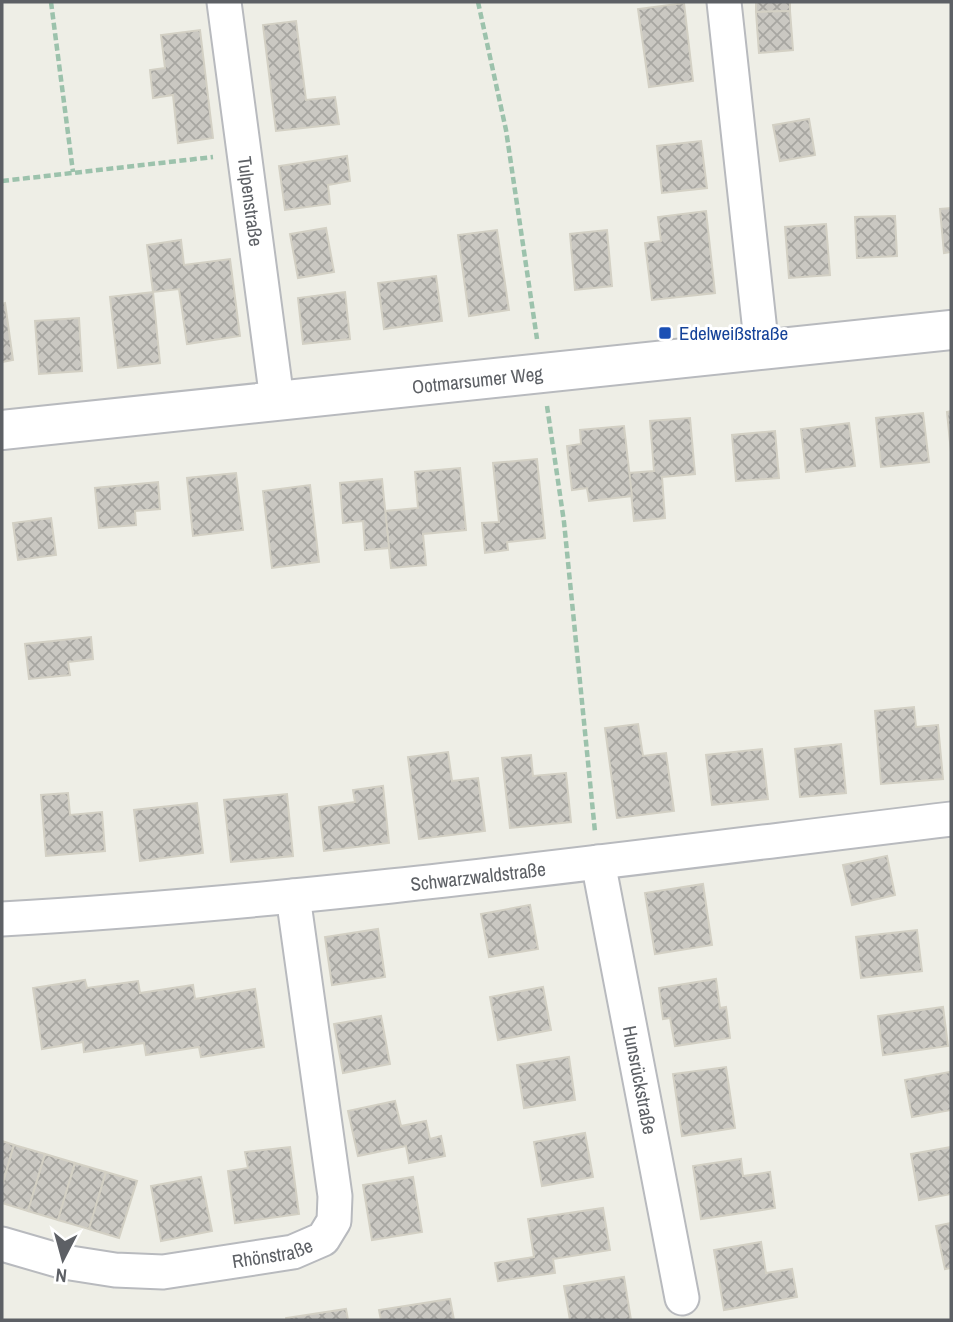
<svg xmlns="http://www.w3.org/2000/svg" width="953" height="1322" font-family="'Archivo Narrow',sans-serif">
	<defs>
		<pattern id="building-cross-hatch" width="8" height="8" patternUnits="userSpaceOnUse" patternTransform="scale(1.75)"><rect width="8" height="8" fill="#cac8c2"/><path d="M0 0l8 8M0 8l8-8" fill="none" stroke="#a7a6a1"/></pattern>
	</defs>
	<rect width="100%" height="100%" fill="#eeeee6"/>
	<g fill="url(#building-cross-hatch)" stroke="#d3d0c4" stroke-width="2">
		<path d="M756 2H790V11L756 12Z"/>
		<path d="M684 3 693 81 649 87 638 9Z"/>
		<path d="M790 11 793 50 759 53 756 12Z"/>
		<path d="M296 21 306 100 335 97 339 124 276 131 263 25Z"/>
		<path d="M200 30 213 138 178 143 173 95 153 98 150 70 165 68 161 35Z"/>
		<path d="M809 119 815 155 780 161 773 125Z"/>
		<path d="M701 141 707 188 662 193 657 146Z"/>
		<path d="M347 156 350 181 328 185 330 204 285 210 279 166Z"/>
		<path d="M951 208V252L944 253 940 209Z"/>
		<path d="M706 211 715 293 652 300 645 243 661 241 658 217Z"/>
		<path d="M895 216 897 256 857 258 855 217Z"/>
		<path d="M826 224 830 275 789 278 785 227Z"/>
		<path d="M326 228 334 272 298 278 290 234Z"/>
		<path d="M497 230 509 310 469 316 458 235Z"/>
		<path d="M607 230 612 286 575 290 570 234Z"/>
		<path d="M181 240 184 265 230 259 240 336 187 344 179 289 153 292 147 245Z"/>
		<path d="M436 276 442 321 384 329 378 283Z"/>
		<path d="M153 292 160 363 118 368 110 297Z"/>
		<path d="M345 292 350 339 303 344 298 298Z"/>
		<path d="M5 303 13 360 2 362V304Z"/>
		<path d="M79 318 82 371 39 374 35 321Z"/>
		<path d="M951 411V452L947 412Z"/>
		<path d="M923 413 929 462 881 467 876 418Z"/>
		<path d="M690 418 695 474 662 477 665 518 634 521 629 473 654 471 650 421Z"/>
		<path d="M849 423 855 466 806 472 801 429Z"/>
		<path d="M624 426 632 496 589 501 587 488 572 490 567 446 581 444 580 430Z"/>
		<path d="M775 431 779 478 736 481 732 435Z"/>
		<path d="M537 459 545 538 507 542 508 550 485 553 482 523 499 522 493 463Z"/>
		<path d="M460 468 466 530 423 534 426 565 391 568 385 511 418 508 415 472Z"/>
		<path d="M236 473 243 530 193 536 187 478Z"/>
		<path d="M382 479 389 548 365 550 363 521 343 523 340 483Z"/>
		<path d="M158 482 160 509 135 511 136 525 99 528 95 488Z"/>
		<path d="M310 485 319 562 272 568 263 491Z"/>
		<path d="M51 518 56 555 18 560 13 523Z"/>
		<path d="M91 637 93 659 68 662 70 675 29 679 25 644Z"/>
		<path d="M914 707 916 727 938 725 943 779 881 784 875 711Z"/>
		<path d="M638 724 643 756 666 753 674 811 617 818 605 728Z"/>
		<path d="M841 744 846 793 800 797 795 749Z"/>
		<path d="M762 749 768 799 712 805 706 755Z"/>
		<path d="M448 752 452 781 478 778 485 831 419 839 408 757Z"/>
		<path d="M531 755 533 776 566 773 571 822 510 828 502 758Z"/>
		<path d="M383 786 389 843 324 851 319 807 355 802 353 790Z"/>
		<path d="M68 793 70 815 102 812 105 851 46 856 41 795Z"/>
		<path d="M287 794 293 856 231 862 224 800Z"/>
		<path d="M197 803 203 853 140 861 134 810Z"/>
		<path d="M887 856 895 895 852 905 843 865Z"/>
		<path d="M703 884 712 945 655 954 645 893Z"/>
		<path d="M530 905 538 949 489 957 481 914Z"/>
		<path d="M378 929 385 977 332 985 325 937Z"/>
		<path d="M917 930 922 971 861 978 856 937Z"/>
		<path d="M716 979 720 1008 726 1007 730 1038 675 1046 670 1018 663 1019 659 988Z"/>
		<path d="M85 980 87 988 138 981 140 993 193 985 195 999 255 989 264 1047 201 1057 199 1047 146 1055 144 1043 84 1052 83 1042 42 1049 33 988Z"/>
		<path d="M543 987 551 1030 498 1040 490 997Z"/>
		<path d="M943 1007 948 1046 883 1055 878 1016Z"/>
		<path d="M381 1016 390 1064 343 1073 334 1024Z"/>
		<path d="M569 1057 575 1100 524 1108 517 1065Z"/>
		<path d="M726 1067 735 1128 682 1136 673 1074Z"/>
		<path d="M950 1072 951 1110 912 1117 905 1080Z"/>
		<path d="M395 1101 401 1126 426 1121 430 1139 441 1136 445 1156 409 1163 406 1146 358 1156 348 1111Z"/>
		<path d="M585 1133 593 1177 542 1186 534 1142Z"/>
		<path d="M2 1141 14 1145 2 1186Z"/>
		<path d="M14 1145 45 1154 28 1211 2 1203V1186Z"/>
		<path d="M290 1147 299 1214 235 1223 228 1171 248 1168 245 1152Z"/>
		<path d="M951 1147V1194L919 1200 911 1154Z"/>
		<path d="M45 1154 75 1163 58 1220 28 1211Z"/>
		<path d="M741 1159 743 1176 770 1172 775 1208 701 1219 693 1166Z"/>
		<path d="M75 1163 106 1172 89 1229 58 1220Z"/>
		<path d="M106 1172 137 1181 119 1238 89 1229Z"/>
		<path d="M201 1177 212 1231 161 1241 151 1186Z"/>
		<path d="M413 1177 422 1232 372 1240 363 1185Z"/>
		<path d="M603 1208 610 1250 553 1259 555 1273 498 1281 495 1263 534 1257 528 1219Z"/>
		<path d="M951 1223V1268L945 1269 936 1226Z"/>
		<path d="M761 1242 766 1273 792 1269 797 1297 724 1310 714 1250Z"/>
		<path d="M624 1277 631 1320H570L564 1286Z"/>
		<path d="M450 1299 454 1320H381L379 1310Z"/>
		<path d="M346 1309 348 1320H286V1318Z"/>
	</g>
	<g fill="none" stroke-linecap="round" stroke-linejoin="round">
		<g stroke="#b8babe" stroke-width="37">
			<g id="minor">
				<path id="s1" d="M224 2 277 400"/>
				<path d="M724 2 762 350"/>
				<path id="s2" d="M598 862 682 1298"/>
				<path id="s3" d="M2 919C319 901 636 857 951 819"/>
				<path id="s4" d="M2 1244 64 1262 115 1270 163 1272 293 1252 323 1239 334 1221 335 1196 293 896"/>
			</g>
		</g>
		<g stroke="#b8babe" stroke-width="42">
			<g id="tertiary">
				<path id="s5" d="M2 430 951 330"/>
			</g>
		</g>
		<g stroke="#9cc2ac" stroke-width="4.5" stroke-dasharray="7 3.5" stroke-linecap="butt">
			<path d="M51 2 73 172"/>
			<path d="M478 2 506 130 537 339"/>
			<path d="M2 181 213 157"/>
			<path d="M547 406 564 522 595 832"/>
		</g>
		<use href="#minor" stroke="#fff" stroke-width="33"/>
		<use href="#tertiary" stroke="#fff" stroke-width="38"/>
	</g>
	<rect fill="#1a4fb4" stroke="#fff" stroke-width="2.5" x="658" y="326" width="14" height="14" rx="3.5"/>
	<g text-anchor="middle" dominant-baseline="central" stroke-width="6" stroke-linejoin="round" paint-order="stroke">
		<g font-size="19" fill="#5d6065" stroke="#fff">
			<text stroke="none"><textPath href="#s1" startOffset="201">Tulpenstraße</textPath></text>
			<text stroke="none"><textPath href="#s5" startOffset="478">Ootmarsumer Weg</textPath></text>
			<text stroke="none"><textPath href="#s3" startOffset="478">Schwarzwaldstraße</textPath></text>
			<text stroke="none"><textPath href="#s2" startOffset="222">Hunsrückstraße</textPath></text>
			<text stroke="none"><textPath href="#s4" startOffset="275">Rhönstraße</textPath></text>
		</g>
		<g font-size="19" fill="#164399" stroke="#fff" text-anchor="start">
			<text x="679" y="333">Edelweißstraße</text>
		</g>
	</g>
	<rect width="953" height="1322" fill="none" stroke="#5d6065" stroke-width="7"/>
	<g transform="translate(63 1259) rotate(186)" stroke="#ffffff" stroke-width="5" paint-order="stroke">
	<path d="M0-5L12 26L0 18L-12 26Z" fill="#5d6065"/>
	<text y="-10" font-size="19" font-weight="bold" text-anchor="middle" fill="#5d6065">N</text>
	</g>
</svg>
